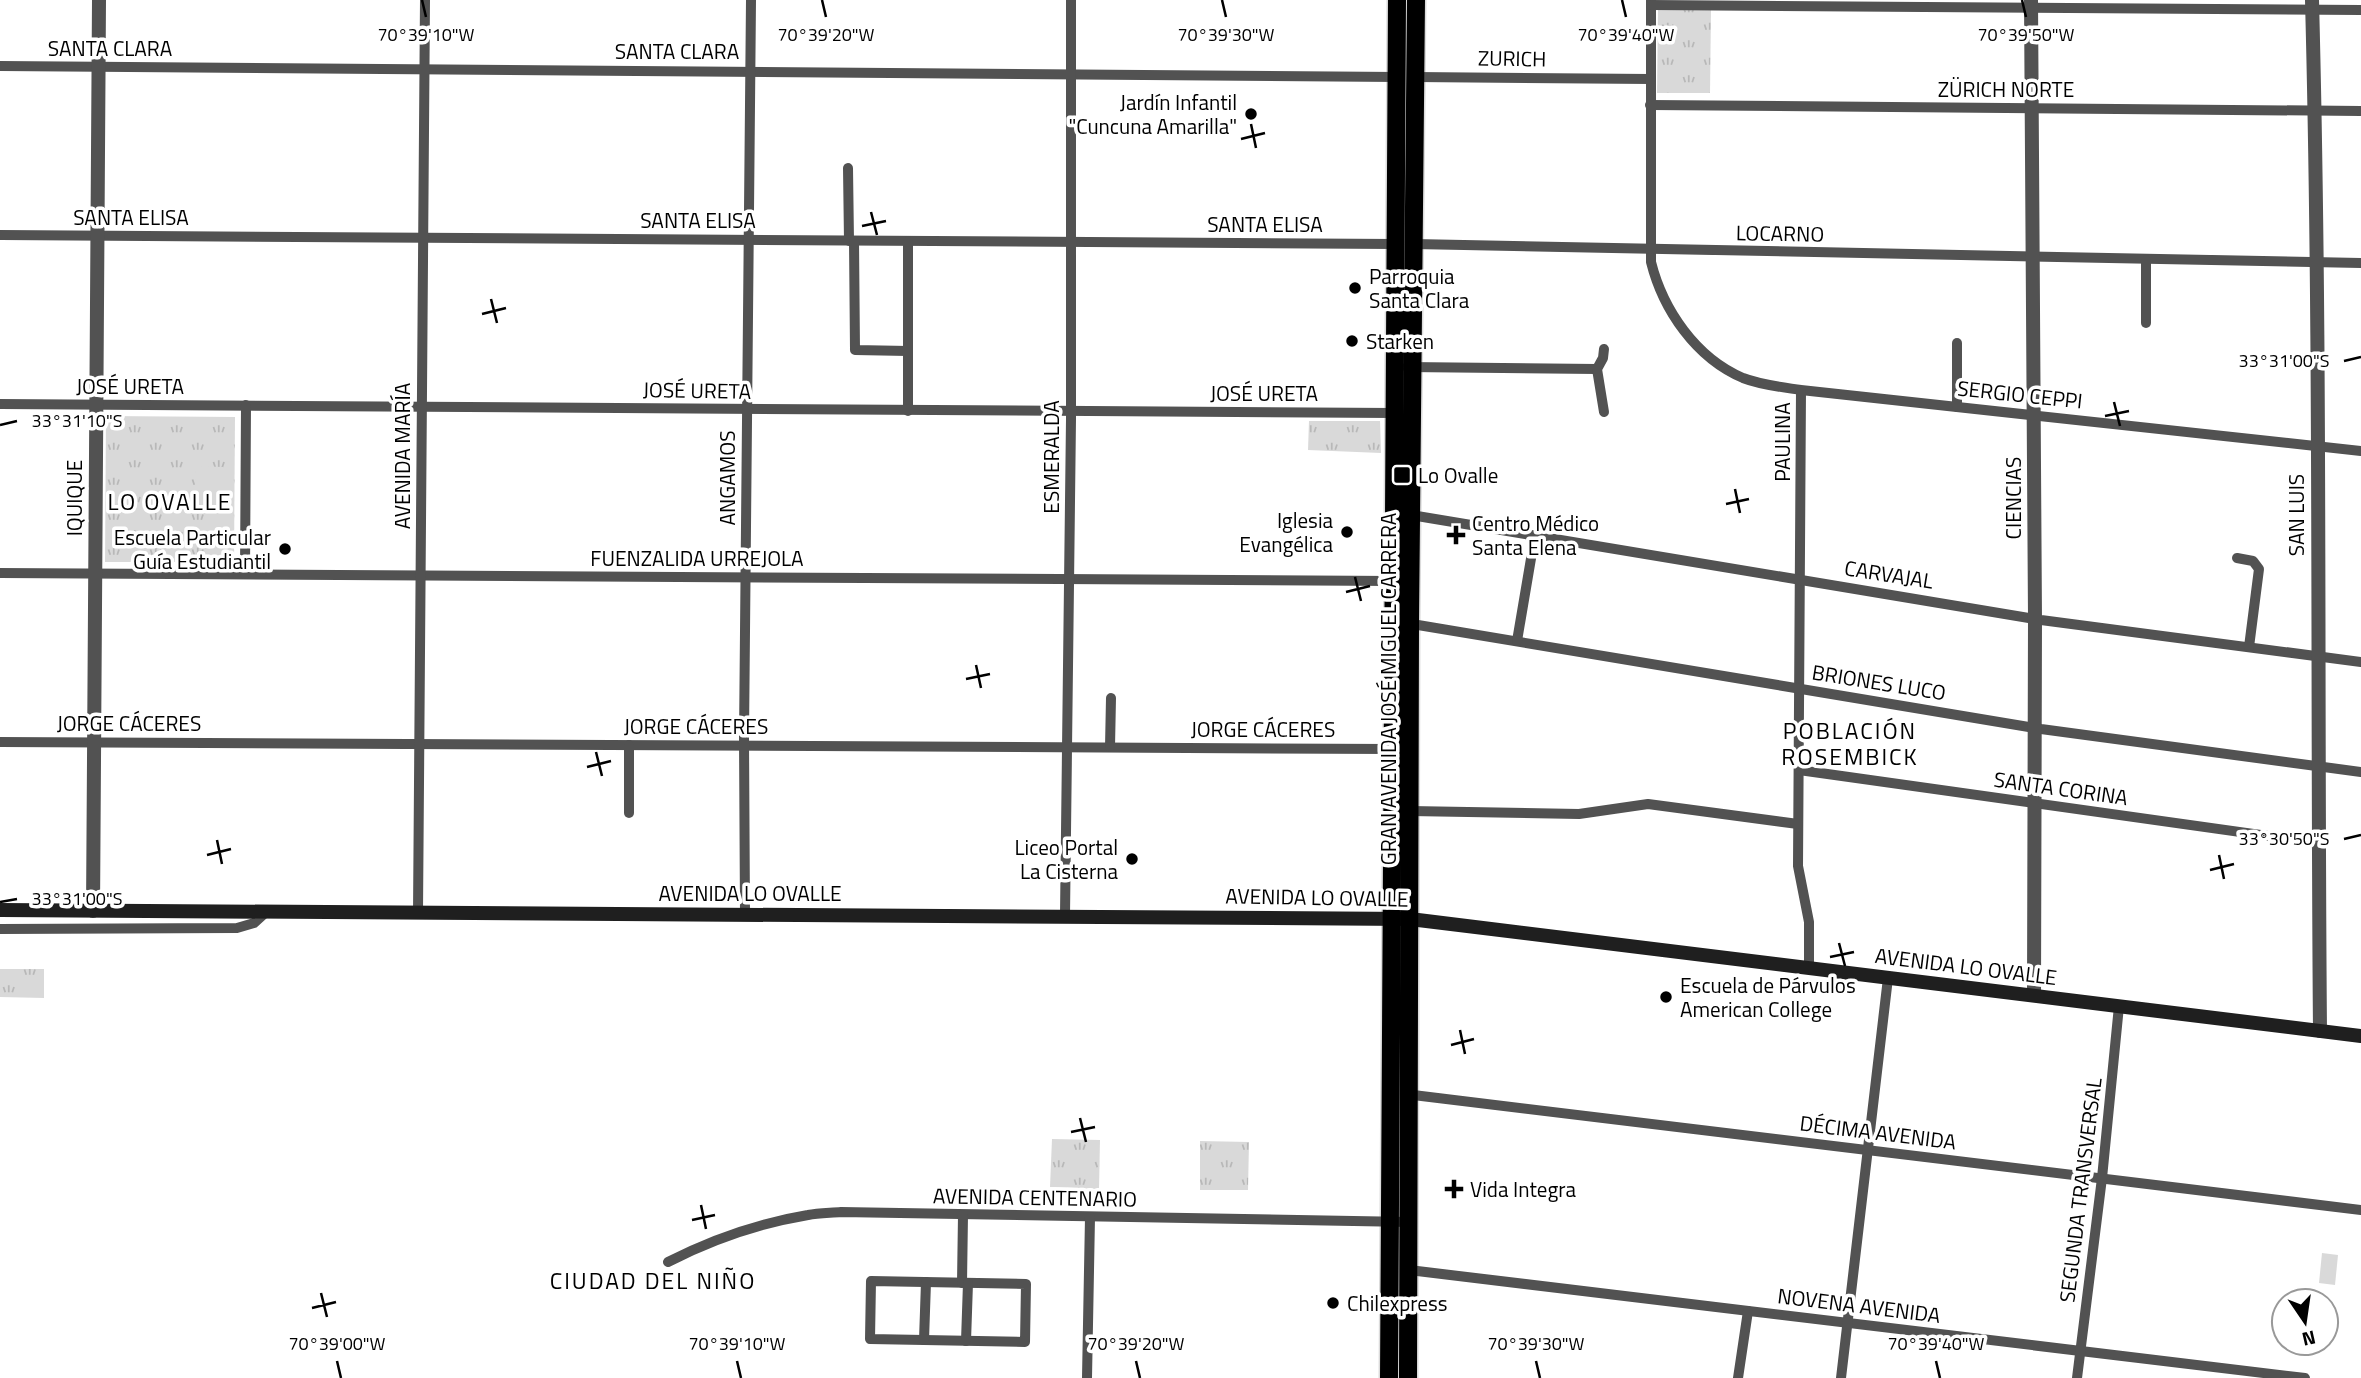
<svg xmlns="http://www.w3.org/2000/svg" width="2361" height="1378" font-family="'Titillium Web',sans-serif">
	<defs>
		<pattern id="grass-tufts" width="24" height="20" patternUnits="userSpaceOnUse" patternTransform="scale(1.75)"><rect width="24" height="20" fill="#d9d9d9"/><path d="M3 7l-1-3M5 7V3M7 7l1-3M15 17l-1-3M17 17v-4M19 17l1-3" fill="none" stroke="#b8b8b8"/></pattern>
	</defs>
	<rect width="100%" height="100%" fill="#fff"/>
	<g fill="url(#grass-tufts)">
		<path d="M1658 10H1711L1710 93H1657Z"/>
		<path d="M106 416 235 417 234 562H105Z"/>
		<path d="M1309 421H1380L1381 453 1308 450Z"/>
		<path d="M0 969H44V998L0 997Z"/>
		<path d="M1052 1139 1100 1140 1099 1189 1050 1187Z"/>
		<path d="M1200 1141 1249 1142 1248 1190H1200Z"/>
	</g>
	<g fill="#d9d9d9">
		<path d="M196 466 223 467V514H195Z"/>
		<path d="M2322 1253 2338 1255 2335 1285 2319 1283Z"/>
	</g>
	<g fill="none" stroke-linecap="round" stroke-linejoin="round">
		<g stroke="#dbdbdb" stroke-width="21">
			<g id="primary">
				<path d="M1389 1378 1397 0"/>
				<path d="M1408 1378 1410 623 1416 0"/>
			</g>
		</g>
		<g stroke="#525252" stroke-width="10">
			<path d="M1651 0V262C1663 310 1696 358 1743 378 1761 385 1781 387 1801 390L2361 451"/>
			<path d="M1651 5 2361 10"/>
			<path d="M0 66 1397 77"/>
			<path d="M1415 77 1651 79"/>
			<path d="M1650 105 2361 111"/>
			<path d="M848 168 849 241"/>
			<path d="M0 235 1395 244"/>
			<path d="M854 241 855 350 908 351"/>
			<path d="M908 241V411"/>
			<path d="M1414 244 2361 263"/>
			<path d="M2146 260V323"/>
			<path d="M1957 343V407"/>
			<path d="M1407 367 1597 369"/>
			<path d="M1801 390 1798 866 1809 922V968"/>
			<path d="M0 404 1394 413"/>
			<path d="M1604 412 1597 369 1603 358 1604 349"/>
			<path d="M1411 515 2041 620 2361 662"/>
			<path d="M2237 558 2253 561 2259 569 2249 647"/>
			<path d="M0 573 1393 581"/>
			<path d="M245 574 246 405"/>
			<path d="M1406 623 2041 729 2361 772"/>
			<path d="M1517 641 1535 535"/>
			<path d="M0 742 1392 749"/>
			<path d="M1110 747 1111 698"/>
			<path d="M1799 770 2318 843"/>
			<path d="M1410 811 1579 814 1648 804 1798 824"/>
			<path d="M629 813V745"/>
			<path d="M418 913 425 0"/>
			<path d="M745 915 744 737 751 0"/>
			<path d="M1065 915 1071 419V0"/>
			<path d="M0 929 237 928 254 923 265 913"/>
			<path d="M1405 1094 2361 1210"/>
			<path d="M668 1262C711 1240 760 1223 808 1215 818 1213 830 1213 841 1212L1409 1222"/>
			<path d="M1409 1270 2305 1378"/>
			<path d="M871 1281 1026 1284 1025 1342 870 1339Z"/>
			<path d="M962 1283 963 1215"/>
			<path d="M924 1340 926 1282"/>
			<path d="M966 1341 968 1283"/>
			<path d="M1087 1378 1090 1217"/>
			<path d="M1738 1378 1748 1311"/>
			<path d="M1841 1378 1888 978"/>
			<path d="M2077 1378 2102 1178 2119 1006"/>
		</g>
		<g stroke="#525252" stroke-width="14">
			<path d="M2031 0 2035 619 2034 995"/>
			<path d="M2312 0C2321 343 2317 687 2320 1031"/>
			<path d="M93 911 99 0"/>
		</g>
		<path stroke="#1f1f1f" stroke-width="14" d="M0 910 1410 919 2361 1036"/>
		<use href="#primary" stroke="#000" stroke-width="18"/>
	</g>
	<path fill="none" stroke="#000" stroke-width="2.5" d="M422 0 426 17M822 0 826 17M1222 0 1226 17M1622 0 1626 17M2022 0 2026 17M1251 124 1256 148M1241 139 1265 133M871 212 877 235M862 226 886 221M491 299 497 323M482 314 506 308M2344 361 2361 357M2114 402 2120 426M2105 416 2129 411M0 425 17 421M1735 489 1740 513M1726 504 1749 499M1355 577 1361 601M1346 592 1370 586M976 665 981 688M966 679 990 674M596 752 602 776M587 767 611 761M2344 839 2361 835M217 840 222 864M207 855 231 849M2219 855 2224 879M2210 870 2234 864M0 902 17 899M1839 943 1845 966M1830 957 1854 952M1460 1030 1465 1054M1451 1045 1474 1039M1080 1118 1086 1142M1071 1132 1095 1127M701 1205 706 1229M692 1220 715 1215M321 1293 327 1317M312 1308 336 1302M337 1361 341 1378M737 1361 741 1378M1136 1361 1140 1378M1536 1361 1540 1378M1936 1361 1940 1378"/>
	<g fill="#000" stroke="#fff" stroke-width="2.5">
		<circle cx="1251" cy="114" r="7"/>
		<circle cx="1355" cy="288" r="7"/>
		<circle cx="1352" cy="341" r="7"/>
		<rect x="1393" y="466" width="18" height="18" rx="3.5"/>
		<circle cx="1347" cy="532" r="7"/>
		<path d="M1452.5 524.5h7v7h7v7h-7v7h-7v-7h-7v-7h7z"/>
		<circle cx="285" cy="549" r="7"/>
		<circle cx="1132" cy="859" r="7"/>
		<circle cx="1666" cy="997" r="7"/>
		<path d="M1450.5 1178.5h7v7h7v7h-7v7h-7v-7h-7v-7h7z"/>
		<circle cx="1333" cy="1303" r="7"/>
	</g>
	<g text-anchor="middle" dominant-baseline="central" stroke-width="7" stroke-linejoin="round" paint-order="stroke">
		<g font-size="21" fill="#000" stroke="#fff">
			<text x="110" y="48">SANTA CLARA</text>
			<text x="677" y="51">SANTA CLARA</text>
			<text transform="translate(1512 58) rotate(1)">ZURICH</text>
			<text x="2006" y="89">ZÜRICH NORTE</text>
			<text x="131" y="217">SANTA ELISA</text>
			<text x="698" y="220">SANTA ELISA</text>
			<text x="1265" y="224">SANTA ELISA</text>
			<text transform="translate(1780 233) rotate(1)">LOCARNO</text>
			<text x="130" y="386">JOSÉ URETA</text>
			<text transform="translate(697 390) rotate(1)">JOSÉ URETA</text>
			<text x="1264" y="393">JOSÉ URETA</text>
			<text transform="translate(2020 394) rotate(6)">SERGIO CEPPI</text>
			<text transform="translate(1782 442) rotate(-90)">PAULINA</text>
			<text transform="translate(402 456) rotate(-90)">AVENIDA MARÍA</text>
			<text transform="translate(1051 457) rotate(-90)">ESMERALDA</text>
			<text transform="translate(727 478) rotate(-90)">ANGAMOS</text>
			<text transform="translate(74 498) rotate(-90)">IQUIQUE</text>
			<text transform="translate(2013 498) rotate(-90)">CIENCIAS</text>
			<text transform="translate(2296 515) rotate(-90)">SAN LUIS</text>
			<text x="697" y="558">FUENZALIDA URREJOLA</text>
			<text transform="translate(1889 574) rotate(9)">CARVAJAL</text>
			<text transform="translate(1879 682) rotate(9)">BRIONES LUCO</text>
			<text transform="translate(1388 689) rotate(-90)">GRAN AVENIDA JOSÉ MIGUEL CARRERA</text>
			<text x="129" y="723">JORGE CÁCERES</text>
			<text x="696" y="726">JORGE CÁCERES</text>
			<text x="1263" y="729">JORGE CÁCERES</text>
			<text transform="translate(2061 788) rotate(8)">SANTA CORINA</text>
			<text x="750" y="893">AVENIDA LO OVALLE</text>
			<text transform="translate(1317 897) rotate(1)">AVENIDA LO OVALLE</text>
			<text transform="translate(1966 966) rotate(7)">AVENIDA LO OVALLE</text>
			<text transform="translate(1878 1132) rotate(7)">DÉCIMA AVENIDA</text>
			<text transform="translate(2080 1190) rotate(-83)">SEGUNDA TRANSVERSAL</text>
			<text transform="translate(1035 1197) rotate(1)">AVENIDA CENTENARIO</text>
			<text transform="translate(1859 1305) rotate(7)">NOVENA AVENIDA</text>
		</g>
		<g font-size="21" fill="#000" stroke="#fff" text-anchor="start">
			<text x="1237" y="102" text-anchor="end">Jardín Infantil<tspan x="1237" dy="24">"Cuncuna Amarilla"</tspan></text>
			<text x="1369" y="276">Parroquia<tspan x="1369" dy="24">Santa Clara</tspan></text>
			<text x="1366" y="341">Starken</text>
			<text x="1418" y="475">Lo Ovalle</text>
			<text x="1333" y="520" text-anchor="end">Iglesia<tspan x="1333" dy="24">Evangélica</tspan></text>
			<text x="1472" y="523">Centro Médico<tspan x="1472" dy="24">Santa Elena</tspan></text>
			<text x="271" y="537" text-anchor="end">Escuela Particular<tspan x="271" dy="24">Guía Estudiantil</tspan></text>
			<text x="1118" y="847" text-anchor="end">Liceo Portal<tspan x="1118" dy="24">La Cisterna</tspan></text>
			<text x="1680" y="985">Escuela de Párvulos<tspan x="1680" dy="24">American College</tspan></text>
			<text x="1470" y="1189">Vida Integra</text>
			<text x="1347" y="1303">Chilexpress</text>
		</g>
		<g font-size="23" letter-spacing="2" fill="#000" stroke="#fff">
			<text x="170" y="501">LO OVALLE</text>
			<text x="1850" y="730">POBLACIÓN<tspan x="1850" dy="26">ROSEMBICK</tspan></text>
			<text x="653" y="1280">CIUDAD DEL NIÑO</text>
		</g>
	</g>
	<g font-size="18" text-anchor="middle" fill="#000" stroke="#fff" stroke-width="7" stroke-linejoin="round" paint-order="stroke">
		<text x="426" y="41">70°39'10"W</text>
		<text x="826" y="41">70°39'20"W</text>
		<text x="1226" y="41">70°39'30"W</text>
		<text x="1626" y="41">70°39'40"W</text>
		<text x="2026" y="41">70°39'50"W</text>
		<text x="2284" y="367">33°31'00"S</text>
		<text x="77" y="427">33°31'10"S</text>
		<text x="2284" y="845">33°30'50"S</text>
		<text x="77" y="905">33°31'00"S</text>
		<text x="337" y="1350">70°39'00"W</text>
		<text x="737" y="1350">70°39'10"W</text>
		<text x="1136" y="1350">70°39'20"W</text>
		<text x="1536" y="1350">70°39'30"W</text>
		<text x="1936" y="1350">70°39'40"W</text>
	</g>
	<g transform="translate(2305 1322) rotate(167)"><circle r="33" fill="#ffffff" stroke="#999999" stroke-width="2"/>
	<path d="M0-5L12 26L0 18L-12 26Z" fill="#000000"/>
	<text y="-10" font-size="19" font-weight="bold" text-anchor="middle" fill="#000000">N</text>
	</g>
</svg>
